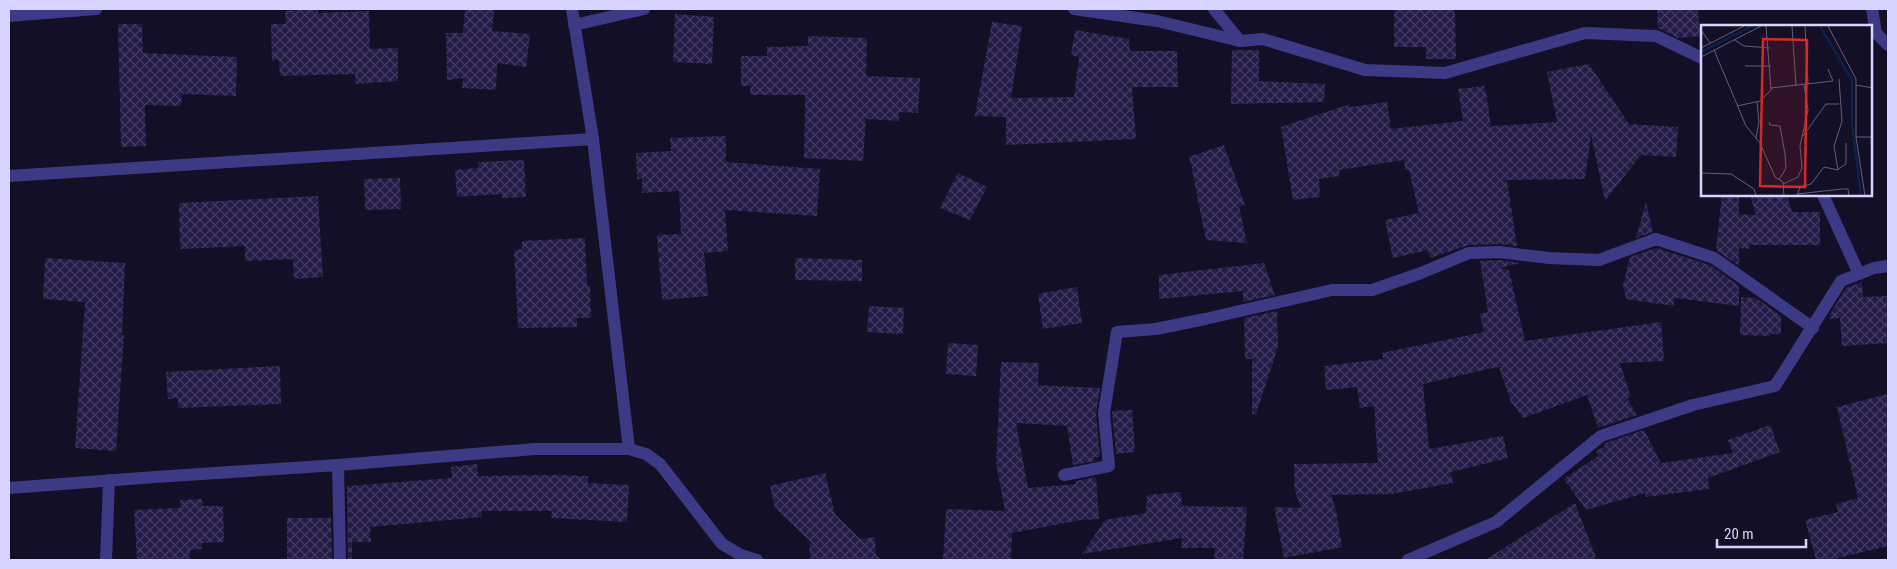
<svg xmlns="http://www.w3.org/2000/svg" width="1897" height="569" font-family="'Roboto Condensed',sans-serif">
	<defs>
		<pattern id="building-cross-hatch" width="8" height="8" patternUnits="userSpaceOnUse" patternTransform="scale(1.25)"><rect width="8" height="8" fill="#241b47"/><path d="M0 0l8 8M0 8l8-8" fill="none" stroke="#433b63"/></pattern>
	</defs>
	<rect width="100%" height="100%" fill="#130f26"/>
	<g fill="url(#building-cross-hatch)">
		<path d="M318 9V13L369 11 370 49 398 48V81L355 84V74L280 76 279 60 272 61 271 24H286L285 11Z"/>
		<path d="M465 9 494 10 492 31 530 34 526 67 497 63 496 90 462 88 463 78 447 80 446 33H463Z"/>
		<path d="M1657 9H1698L1700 36 1678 38 1658 28Z"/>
		<path d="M1394 10H1455L1456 59H1426V47H1394Z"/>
		<path d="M675 14 714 17 712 64 673 62Z"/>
		<path d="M992 22 1022 26 1011 98 1074 97 1079 57 1071 55 1075 30 1129 39 1130 51H1177L1178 87H1132L1136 139 1006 145V117L975 116Z"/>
		<path d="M118 24H142L143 53 237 57 236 96 182 94 181 106 145 105 146 146 121 147Z"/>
		<path d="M808 36 867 38 866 76 920 78 918 113 899 112V121L866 119 863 161 804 158 805 95H750V86H741V56H767V47L808 46Z"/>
		<path d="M1232 50H1259V81L1325 84 1324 102 1231 104Z"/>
		<path d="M1589 64 1629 124 1678 127 1676 157 1641 155 1605 201 1591 135 1585 179 1507 180 1517 246 1499 244 1469 245 1430 258 1428 250 1393 258 1385 220 1419 213 1409 170H1405L1404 160 1339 170 1340 176 1319 179 1320 197 1293 200 1281 127 1350 104V107L1387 102 1391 129 1463 121 1458 89 1485 86 1491 126 1557 122 1547 72Z"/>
		<path d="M726 136V162L820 169 817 216 725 210 728 251 704 253 708 296 662 300 657 235 681 234 679 191 642 193V178L637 180 636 153 671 151 670 138Z"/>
		<path d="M1224 145 1245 205 1239 206 1247 243 1206 240 1192 170H1193L1189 157Z"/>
		<path d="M524 160 526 197 502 198V194L457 197 455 170 478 168V162Z"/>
		<path d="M958 173 987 187 970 220 940 208Z"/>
		<path d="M400 178 401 209 365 210 364 179Z"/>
		<path d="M1722 195H1739V214L1756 215 1750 195H1787L1792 212H1820V245H1750L1749 249 1739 248V266L1716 250Z"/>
		<path d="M318 196 323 277 294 279 293 259 245 261V246L180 249 179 203Z"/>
		<path d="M1646 202 1653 232 1636 238Z"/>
		<path d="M585 238 587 286H590L591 318H577V327L518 328 514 250 522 249V241Z"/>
		<path d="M1656 248 1710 265 1739 286V306L1675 298 1674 306 1626 299 1623 285 1630 257Z"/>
		<path d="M45 258 125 263 122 335H124L116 451 75 448 85 302 43 299Z"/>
		<path d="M795 258 862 260V281L795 280Z"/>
		<path d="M1499 260 1520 263 1499 268 1509 270 1525 341 1661 322 1664 361 1620 363 1631 397 1627 398 1637 415 1598 428 1587 395 1523 418 1511 402 1499 367 1489 369 1487 366 1488 369 1423 384 1429 449 1503 436 1508 458 1451 472 1453 483 1391 494 1331 495 1336 510 1342 547 1284 558 1274 507 1301 508 1294 488V464L1378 463 1374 406 1360 408 1357 387 1326 390 1324 366 1383 359 1382 353 1484 332 1480 314 1488 312 1480 261Z"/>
		<path d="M1264 263 1275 295 1243 302V291L1159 299V275Z"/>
		<path d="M1862 282 1863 297 1888 296V343L1842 346 1840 318 1830 319V314L1846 288Z"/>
		<path d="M1077 287 1082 323 1043 329 1038 294Z"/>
		<path d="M1741 297 1756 298 1781 316V334H1770V336L1740 335Z"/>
		<path d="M869 306 904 308 903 334 867 332Z"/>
		<path d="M1277 311 1278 347 1256 414H1252V359H1245L1244 318Z"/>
		<path d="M948 343 978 345 976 376 946 374Z"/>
		<path d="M1001 362 1039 363 1038 385 1100 388 1096 414 1100 457H1094L1095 461 1073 465 1067 426 1016 423 1028 488 1076 484 1075 481 1096 477 1099 519 1081 520 1012 533 1011 560H943L946 509 1005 511 996 463Z"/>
		<path d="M280 366 281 404 178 408V398L168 399 166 372Z"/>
		<path d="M1888 394V546L1830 560H1816L1805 520 1838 512 1836 504 1858 498 1837 407Z"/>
		<path d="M1132 410 1135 452 1116 454 1112 411Z"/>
		<path d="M1770 425 1780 452 1708 478 1709 489 1646 497 1645 493 1586 510 1564 479 1598 456 1596 451 1604 447 1605 443 1644 430 1661 463 1733 453 1728 440Z"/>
		<path d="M477 464 478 476 554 475 588 476V483L629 485 627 522 551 518 552 511H481L482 517 370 527 371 542H352V560H348L347 486 452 478 451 467Z"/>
		<path d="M825 473 835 514 860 539 875 537 876 555 882 560H810L809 543H812L775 508 770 486Z"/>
		<path d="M1181 492 1182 506 1247 507 1243 560H1214L1215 548H1181L1182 538 1082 554 1105 520 1146 513 1147 495Z"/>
		<path d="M202 499 203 506H223L224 542 202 543V549L190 550V560H137L134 510 180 508V500Z"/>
		<path d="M1575 503 1597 560H1485Z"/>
		<path d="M287 518H331L332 560H287Z"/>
	</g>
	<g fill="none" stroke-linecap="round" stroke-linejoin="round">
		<g stroke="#3d3a85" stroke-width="12">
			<path d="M572 9 593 139 629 449"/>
			<path d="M1074 9 1157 21 1240 41 1263 39 1365 70 1445 73 1585 33 1656 36 1702 58"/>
			<path d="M1214 9 1240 41"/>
			<path d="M1872 9 1876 33 1888 45"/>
			<path d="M9 16 96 9"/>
			<path d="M574 25 644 9"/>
			<path d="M9 176 593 139"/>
			<path d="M1823 195 1859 274"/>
			<path d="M338 465 340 560"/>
			<path d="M1064 475 1109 466 1104 413 1117 332 1156 329 1205 319 1332 290H1372L1421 273 1469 253 1499 252 1549 258 1599 260 1656 239 1714 258 1813 328"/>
			<path d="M9 488 155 477 338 465 535 449H629L646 454 660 464 722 544 741 555 757 560"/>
			<path d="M106 560 109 480"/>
			<path d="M1408 560 1496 522 1601 436 1693 405 1775 386 1841 281 1874 268 1888 266"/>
		</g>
	</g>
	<g transform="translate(1701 25)">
		<rect width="171" height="171" fill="#130f26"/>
		<path fill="none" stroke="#0c2248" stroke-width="2.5" d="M119 1 151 55V99L160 171M0 27 51 1"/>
		<path fill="none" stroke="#625e7d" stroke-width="1" d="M91 1 95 61M104 1 107 59M127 1 155 54V112L164 171M0 5 9 18M34 15 43 21 69 23M0 23 43 1M13 25 45 101 59 118 74 152 82 157 83 171M0 32 60 1M44 41H70M155 60 172 63M70 63 132 56 127 44M36 81 59 76 70 65 65 1M68 97 69 100 79 101 84 129 85 143 78 155M102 111 125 79H138M155 112H172M55 113 58 97 56 77M137 144 145 139V118M0 148 30 149 53 164 55 171M82 159 97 152 101 143 99 121 107 85 103 60M96 169 141 164H147L148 171M96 171 99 162 110 159 123 142 137 145 133 121 141 96 138 54"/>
		<path fill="#d62828" fill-opacity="0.15" stroke="#d62828" stroke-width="2.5" d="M62 14 106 15 104 162 59 161Z"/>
		<rect width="171" height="171" fill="none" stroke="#d9d4ff" stroke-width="2.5"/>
	</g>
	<rect width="1897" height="569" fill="none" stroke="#d9d4ff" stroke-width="20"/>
	<path d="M1717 539v8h89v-8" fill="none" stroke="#d9d4ff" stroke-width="2.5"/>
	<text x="1724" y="539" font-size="15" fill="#d9d4ff" stroke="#130f26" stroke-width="4" paint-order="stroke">20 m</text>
</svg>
